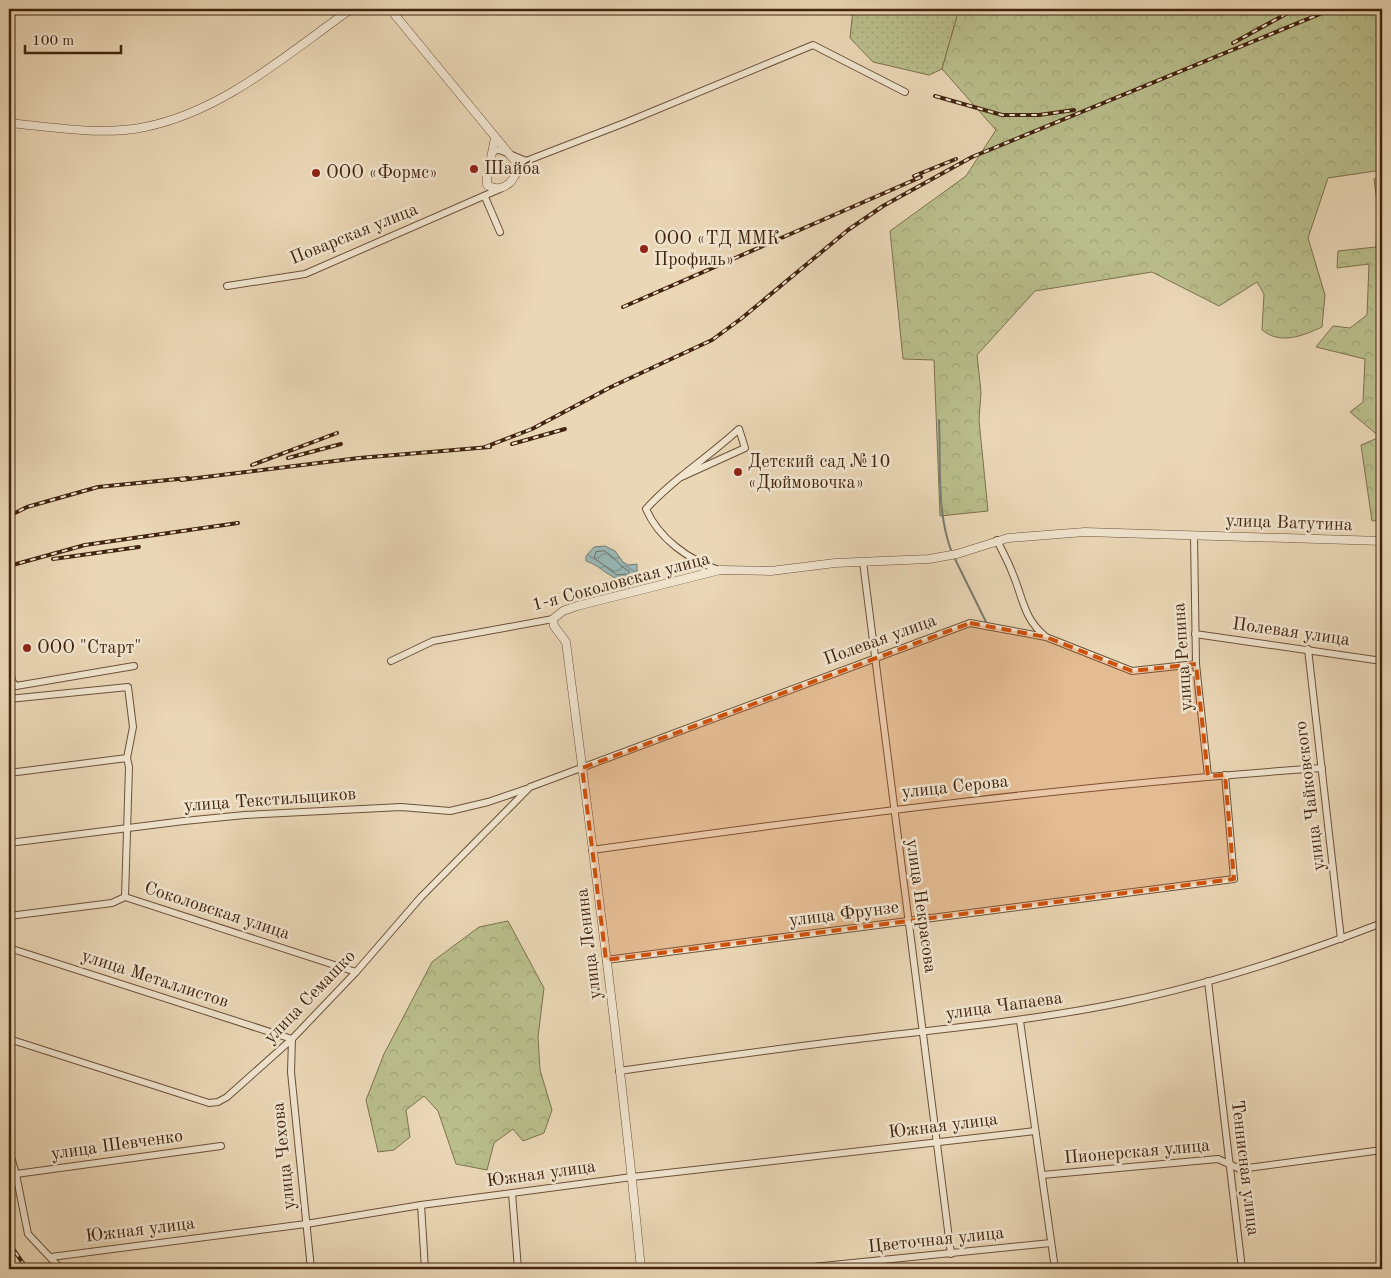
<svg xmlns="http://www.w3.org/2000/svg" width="1391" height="1278" font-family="'Old Standard TT',serif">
	<defs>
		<pattern id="grass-dots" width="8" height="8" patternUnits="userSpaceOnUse" patternTransform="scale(1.25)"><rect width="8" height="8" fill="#b9be8c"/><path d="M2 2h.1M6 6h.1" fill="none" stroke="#a0a378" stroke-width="1.8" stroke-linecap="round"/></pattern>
		<pattern id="forest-crowns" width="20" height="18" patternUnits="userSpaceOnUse" patternTransform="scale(1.25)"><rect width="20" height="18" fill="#b9be8c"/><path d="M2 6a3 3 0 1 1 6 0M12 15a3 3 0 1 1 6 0" fill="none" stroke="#a0a378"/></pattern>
		<pattern id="water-waves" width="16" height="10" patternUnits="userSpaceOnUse" patternTransform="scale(1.25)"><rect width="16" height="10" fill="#9ab8b7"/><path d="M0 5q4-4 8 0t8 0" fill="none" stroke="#7f9593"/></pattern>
	</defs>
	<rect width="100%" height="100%" fill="#ead7b6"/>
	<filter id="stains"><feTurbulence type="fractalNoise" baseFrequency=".004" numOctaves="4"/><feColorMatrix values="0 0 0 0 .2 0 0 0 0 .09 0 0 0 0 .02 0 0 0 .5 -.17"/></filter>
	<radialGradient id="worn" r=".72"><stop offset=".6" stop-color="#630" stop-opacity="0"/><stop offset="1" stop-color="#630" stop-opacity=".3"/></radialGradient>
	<path fill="url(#grass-dots)" stroke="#7e714d" d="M853 9H959L942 69 929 75 873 62 850 38Z"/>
	<g fill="url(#forest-crowns)" stroke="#7e714d">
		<path d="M959 9H1307L1309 12 1316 9H1382L1380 53 1382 54V170L1328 178 1308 238 1325 295 1322 327C1302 336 1281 345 1262 330L1264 294 1257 282 1219 306 1152 272 1035 291 977 355 981 392 979 420 988 511 940 516 934 360 903 359 890 231 966 176 996 130 942 69Z"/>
		<path d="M1382 178V347L1380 390 1382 395V520L1372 521 1361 445 1380 437 1350 412 1363 402 1365 359 1316 347 1333 326 1350 328 1367 315 1369 264 1337 268 1338 251 1376 247 1378 209 1374 179Z"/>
		<path d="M508 921 544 988 538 1037 540 1070 552 1110 544 1133 523 1141 513 1129 494 1143 487 1170 456 1164 438 1111 424 1096 406 1110 410 1137 394 1150 378 1152 366 1100 384 1054 432 962 479 927Z"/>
	</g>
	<path fill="url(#water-waves)" stroke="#777d73" d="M605 546 615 551 623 562 628 565 637 564V575L629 581C607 579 604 567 586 561V556L594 547Z"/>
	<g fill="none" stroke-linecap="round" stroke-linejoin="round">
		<path stroke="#6e6e62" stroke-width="1" d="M604 551C615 556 618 566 629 571V574L617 575 594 558 596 552Z"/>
		<g stroke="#777d73" stroke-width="2">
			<path d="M939 420C941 463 936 512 952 553"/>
			<path d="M954 557 987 624"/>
		</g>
		<g stroke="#6c5138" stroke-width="8">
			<g id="minor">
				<path d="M492 151 500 150 526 161"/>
				<path d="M526 161 627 122 813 45 905 92"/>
				<path d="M517 174 526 161"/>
				<path d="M485 197 500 232"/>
				<path d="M227 286 305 274 502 188"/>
				<path d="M679 478 745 448 739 429C709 457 674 478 646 509 659 539 689 560 719 570"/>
				<path d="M1194 536 1196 664 1208 776"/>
				<path d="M997 540C1002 551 1008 561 1012 572 1023 597 1023 618 1045 636"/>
				<path d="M863 562 951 1254"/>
				<path d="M1195 634 1382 661"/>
				<path d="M1308 649 1341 939"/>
				<path d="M391 661 433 641 553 619"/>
				<path d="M9 663 12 681 16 686 134 666"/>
				<path d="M9 699 128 687 133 727 127 758 129 767 125 897"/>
				<path d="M9 773 127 758"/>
				<path d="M9 843 184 821 245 815 401 807 450 811 488 802 526 789"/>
				<path d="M592 850C835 816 1077 785 1322 768"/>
				<path d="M9 916 112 903 125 897 356 972"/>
				<path d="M9 948 292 1039 291 1072 311 1269"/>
				<path d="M606 960 1234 879 1225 775"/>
				<path d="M1208 981 1242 1269"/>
				<path d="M1020 1021 1055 1269"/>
				<path d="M9 1039 209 1103 218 1102 227 1097 292 1039 356 972 421 897 530 787 970 623 1046 637 1132 671 1196 664"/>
				<path d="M619 1071C690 1061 761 1051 833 1042 930 1030 1027 1022 1124 1002 1211 984 1299 955 1382 923"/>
				<path d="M9 1150 16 1174 28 1234 61 1269"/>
				<path d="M16 1174 221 1146"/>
				<path d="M1042 1175 1218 1159 1240 1169 1382 1150"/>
				<path d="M512 1193 518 1269"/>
				<path d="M421 1205 425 1269"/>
				<path d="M51 1257 306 1224 421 1205 632 1177 1035 1131"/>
				<path d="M793 1269 1051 1243"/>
			</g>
		</g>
		<g stroke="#6c5138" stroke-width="9">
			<g id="tertiary">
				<path d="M390 9 515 161C521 178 503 195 487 185V178L495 138"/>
				<path d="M9 123C53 127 102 136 145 127 224 111 287 54 351 9"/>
				<path d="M641 1269C621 1060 593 851 566 642L554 626 553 619 563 611 577 606 720 570 771 571 835 563 929 559 957 554 1008 538 1085 532 1382 541"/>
			</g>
		</g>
		<use href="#minor" stroke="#f1e5d0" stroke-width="6"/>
		<use href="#tertiary" stroke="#f1e5d0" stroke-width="8"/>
		<g stroke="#42240e" stroke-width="4">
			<g id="rail">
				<path d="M1233 43 1295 9"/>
				<path d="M935 96 1002 115H1039L1074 110"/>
				<path d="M914 176 956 159"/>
				<path d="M623 307 921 177"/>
				<path d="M512 444 565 429"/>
				<path d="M485 447 532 429 611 387 712 340 742 318 848 230 883 206 972 157 1332 9"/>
				<path d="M288 458 341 444"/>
				<path d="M252 465 337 433"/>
				<path d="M181 480 359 458 490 447"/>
				<path d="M9 516 27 507 98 487 188 478"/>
				<path d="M53 559 139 547"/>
				<path d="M9 566 85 545 238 523"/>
				<path d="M9 1243 27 1269"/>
			</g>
		</g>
		<use href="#rail" stroke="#f1e5d0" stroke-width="2" stroke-dasharray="5.5" stroke-linecap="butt"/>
	</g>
	<path fill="#cf510c" fill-opacity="0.2" stroke="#cf510c" stroke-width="4" stroke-dasharray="10 6" stroke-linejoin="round" d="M970 623 1046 637 1132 671 1196 664 1208 776 1225 775 1234 879 606 960 582 768Z"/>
	<g fill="#8f2418" stroke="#f1e5d0" stroke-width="2">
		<circle cx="474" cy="169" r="5"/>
		<circle cx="316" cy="173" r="5"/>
		<circle cx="644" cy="249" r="5"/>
		<circle cx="738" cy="472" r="5"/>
		<circle cx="27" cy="648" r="5"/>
	</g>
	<g text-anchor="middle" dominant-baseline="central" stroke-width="5" stroke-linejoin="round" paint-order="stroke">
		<g font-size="18" fill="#42240e" stroke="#f1e5d0" text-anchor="start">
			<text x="484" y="169">Шайба</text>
			<text x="326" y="173">ООО «Формс»</text>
			<text x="654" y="239">ООО «ТД ММК<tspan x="654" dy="21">Профиль»</tspan></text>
			<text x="748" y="462">Детский сад №10<tspan x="748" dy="21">«Дюймовочка»</tspan></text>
			<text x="37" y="648">ООО "Старт"</text>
		</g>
		<g font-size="18" fill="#42240e" stroke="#f1e5d0">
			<text transform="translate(354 234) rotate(-22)">Поварская улица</text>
			<text transform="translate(1289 523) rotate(2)">улица Ватутина</text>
			<text transform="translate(621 582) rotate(-15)">1-я Соколовская улица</text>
			<text transform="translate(1291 632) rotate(8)">Полевая улица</text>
			<text transform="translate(880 640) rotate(-20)">Полевая улица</text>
			<text transform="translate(1183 657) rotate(-94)">улица Репина</text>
			<text transform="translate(955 787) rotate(-6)">улица Серова</text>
			<text transform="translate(1310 796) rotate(-97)">улица Чайковского</text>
			<text transform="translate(270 800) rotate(-4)">улица Текстильщиков</text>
			<text transform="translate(921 906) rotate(82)">улица Некрасова</text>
			<text transform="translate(217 911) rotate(18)">Соколовская улица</text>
			<text transform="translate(844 914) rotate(-7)">улица Фрунзе</text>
			<text transform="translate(589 944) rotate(-97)">улица Ленина</text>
			<text transform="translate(155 979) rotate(18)">улица Металлистов</text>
			<text transform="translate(310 997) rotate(-46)">улица Семашко</text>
			<text transform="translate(1004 1006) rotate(-8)">улица Чапаева</text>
			<text transform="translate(943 1126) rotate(-7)">Южная улица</text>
			<text transform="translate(117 1145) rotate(-8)">улица Шевченко</text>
			<text transform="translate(1137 1152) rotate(-5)">Пионерская улица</text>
			<text transform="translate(284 1156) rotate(-96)">улица Чехова</text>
			<text transform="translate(1245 1168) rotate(83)">Теннисная улица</text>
			<text transform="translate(541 1174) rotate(-8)">Южная улица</text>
			<text transform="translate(140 1230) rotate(-7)">Южная улица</text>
			<text transform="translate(936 1240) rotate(-6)">Цветочная улица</text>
		</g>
	</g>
	<rect width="1391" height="1278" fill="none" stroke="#ead7b6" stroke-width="30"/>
	<rect x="10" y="10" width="1371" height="1258" fill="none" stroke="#42240e" stroke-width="2.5"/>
	<rect x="15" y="15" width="1361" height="1248" fill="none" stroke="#42240e"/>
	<path d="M25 45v8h96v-8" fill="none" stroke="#42240e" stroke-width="2.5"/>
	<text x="32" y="45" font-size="15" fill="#42240e" stroke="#f1e5d0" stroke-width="4" paint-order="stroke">100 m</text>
	<rect width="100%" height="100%" filter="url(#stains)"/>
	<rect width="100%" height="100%" fill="url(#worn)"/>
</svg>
